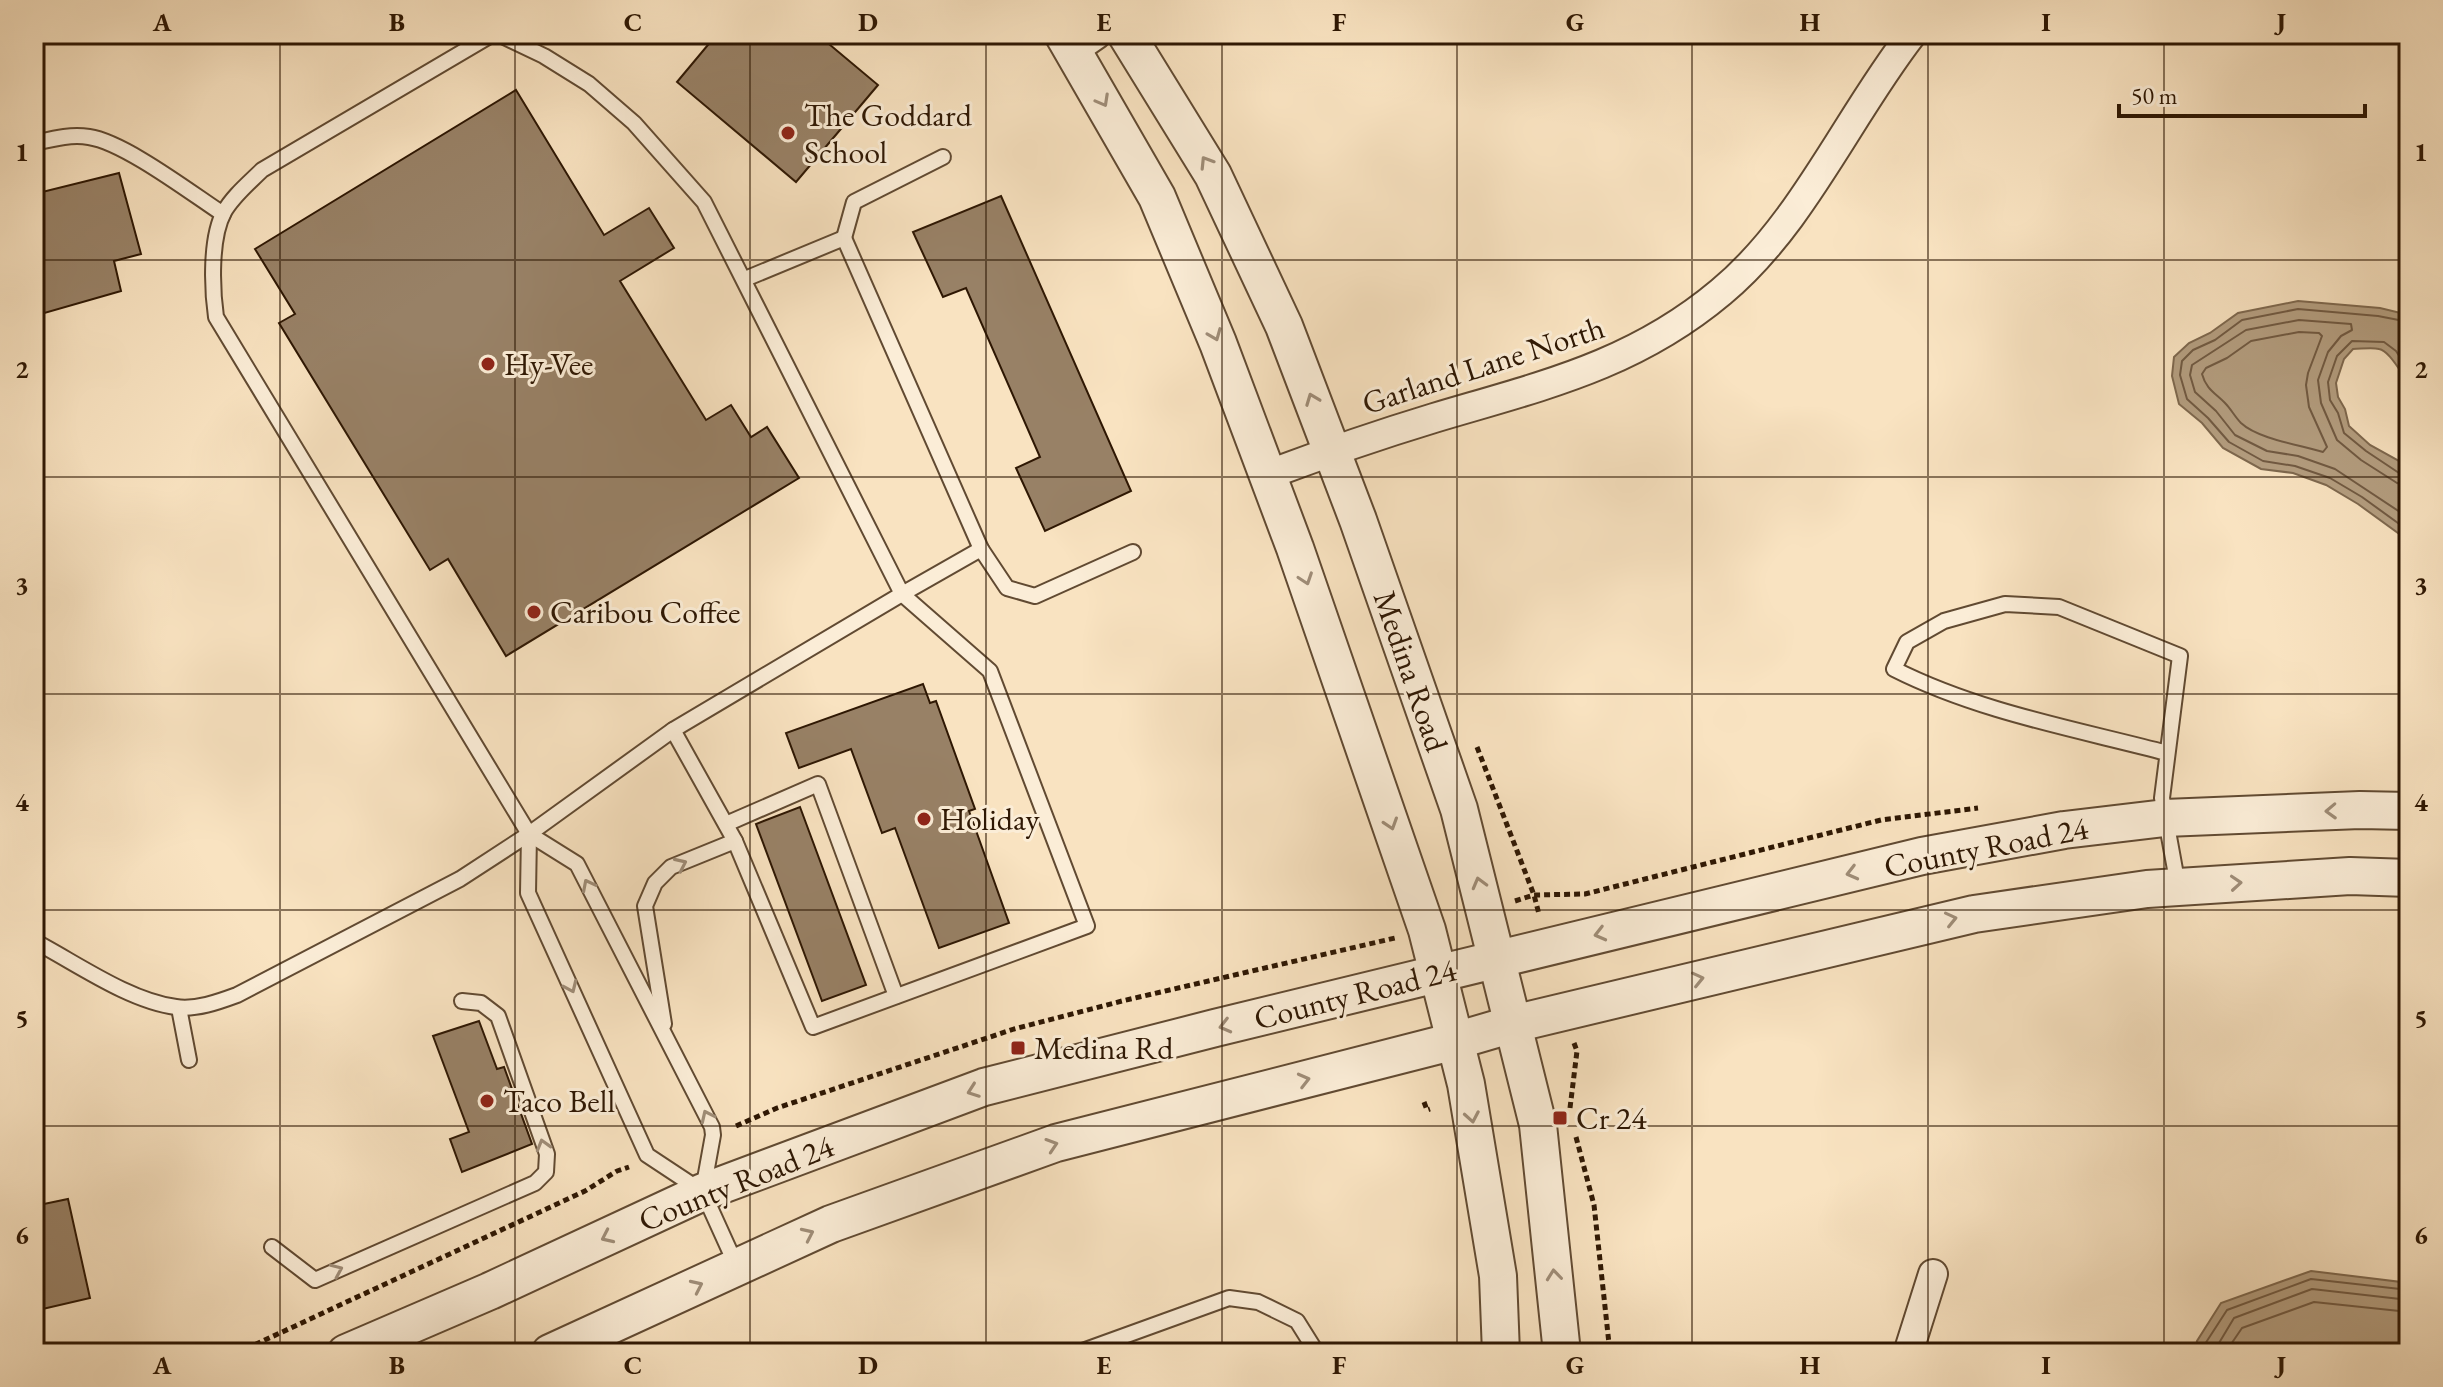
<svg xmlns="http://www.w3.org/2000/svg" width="2443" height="1387" font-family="'EB Garamond',serif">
	<rect width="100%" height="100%" fill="#f9e3c1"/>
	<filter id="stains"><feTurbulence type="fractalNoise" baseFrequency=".0025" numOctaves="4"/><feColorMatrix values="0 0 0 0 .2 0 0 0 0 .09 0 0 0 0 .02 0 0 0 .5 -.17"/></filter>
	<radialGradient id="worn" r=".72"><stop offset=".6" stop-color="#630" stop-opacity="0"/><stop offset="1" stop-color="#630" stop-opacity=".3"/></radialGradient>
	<g fill="#b49e80" stroke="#7e684e" stroke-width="2">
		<path d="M2298 301 2380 308 2409 315V382C2401 374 2390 351 2379 349 2372 347 2361 349 2353 349L2344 359 2336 383 2338 397 2345 409 2349 426 2370 445 2401 462 2409 471V541L2358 504 2326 485 2293 473 2261 469 2223 448 2202 423 2179 404 2172 376 2174 357 2189 343 2210 333 2238 313Z"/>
		<path d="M2311 1271 2409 1283V1353H2194L2197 1341 2221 1303Z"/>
	</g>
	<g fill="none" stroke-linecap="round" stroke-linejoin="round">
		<g stroke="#715a42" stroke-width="2">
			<path d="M2409 322 2378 316 2298 309 2242 320 2215 340 2193 350 2182 361 2180 375 2187 399 2208 418 2229 442 2263 461 2295 466 2330 478 2362 497 2409 531"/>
			<path d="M2299 332 2319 333 2322 336 2308 373 2306 385 2309 407 2327 447 2323 452C2300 445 2258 439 2241 423 2235 417 2231 409 2225 403 2215 393 2206 389 2202 374L2206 368 2227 358 2251 341Z"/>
			<path d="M2409 371 2396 351 2384 342 2352 341 2337 356 2328 382 2330 400 2338 413 2344 433 2366 451 2402 475 2409 476"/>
			<path d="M2409 486 2397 483 2361 460 2337 440 2321 403 2318 380 2328 352 2341 336 2352 330 2351 324 2299 320 2246 330 2192 365 2190 375 2195 392 2216 411 2235 435 2267 451 2298 456 2335 469 2409 518"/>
			<path d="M2203 1353 2205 1344 2227 1310 2311 1279 2409 1290"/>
			<path d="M2213 1353 2234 1318 2312 1289 2409 1300"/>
			<path d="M2225 1353 2242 1328 2314 1302 2409 1312"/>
		</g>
	</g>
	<g fill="#988166" stroke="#2e1703" stroke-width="2">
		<path d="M717 34H817L878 85 796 182 677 82Z"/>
		<path d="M516 90 604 235 649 208 674 248 620 281 706 420 731 405 751 437 767 427 799 478 506 656 448 559 430 570 279 323 295 314 255 249Z"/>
		<path d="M119 173 141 254 114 261 121 291 34 316V194Z"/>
		<path d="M1001 196 1131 491 1045 531 1016 468 1040 457 966 288 943 297 913 232Z"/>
		<path d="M923 684 930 703 936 701 975 809 969 811 1009 923 939 948 895 828 882 833 851 749 799 768 786 733Z"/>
		<path d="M800 807 866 985 822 1001 756 824Z"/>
		<path d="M479 1021 497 1069 504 1067 532 1144 462 1172 450 1139 469 1132 433 1036Z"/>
		<path d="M68 1199 90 1298 34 1311V1206Z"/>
	</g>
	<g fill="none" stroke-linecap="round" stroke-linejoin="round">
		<g stroke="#614a32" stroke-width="18">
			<g id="service">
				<path d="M493 34 262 170C249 183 233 196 224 212 210 238 212 289 216 317L529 834 577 864 712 1127 713 1135 703 1190"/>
				<path d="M34 143C52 139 70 134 89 137 124 142 191 193 223 214"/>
				<path d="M844 238 854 202 943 157"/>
				<path d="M745 279 844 238 981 549"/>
				<path d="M673 730 735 841 813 1027 1087 926 990 671 902 594 981 549 1007 588 1035 596 1133 552"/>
				<path d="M2167 753C2076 729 1979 712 1894 669L1907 642 1944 621 2005 604 2059 607 2180 656 2162 798 2178 886"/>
				<path d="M726 824 818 784 896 996"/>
				<path d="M529 834 528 893 647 1155 703 1192 737 1267"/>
				<path d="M34 941C76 963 129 1001 176 1007 196 1010 218 1002 237 995L460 879 529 834 673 730 902 594 704 202 634 123 589 84 544 56 498 34"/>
				<path d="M179 1008 189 1060"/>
				<path d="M664 1024 645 906 655 883 671 867 735 841"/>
				<path d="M272 1247 315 1280 535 1183 546 1172 547 1154 498 1016 481 1003 462 1001"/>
				<path d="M1077 1353 1229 1298 1258 1302 1297 1321 1317 1353"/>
			</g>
		</g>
		<g stroke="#614a32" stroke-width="32">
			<g id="minor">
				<path d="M1074 50 1097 34"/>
				<path d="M1267 475C1323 454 1378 435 1434 418 1541 386 1633 366 1721 292 1802 225 1848 116 1912 34"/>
				<path d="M1908 1353 1933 1274"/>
			</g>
		</g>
		<g stroke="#614a32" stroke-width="40">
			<g id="tertiary">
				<path d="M1063 34 1157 197 1218 343 1295 548 1427 930 1466 1084 1498 1276 1501 1353"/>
				<path d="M1126 34 1213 175 1284 326 1358 520 1459 809 1538 1125 1562 1353"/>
				<path d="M346 1353 490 1291 703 1192 984 1087 1215 1028 1922 856 2064 830 2165 818 2360 810 2409 811"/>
				<path d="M550 1353 831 1224 1056 1143 1455 1041 1513 1024 1974 914 2147 889 2350 876 2409 878"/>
			</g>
		</g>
		<g stroke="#2e1703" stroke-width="5" stroke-dasharray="6 4" stroke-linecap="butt">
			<path d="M1477 747 1534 895 1539 914"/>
			<path d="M1515 901 1534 895 1585 894 1881 820 1978 808"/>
			<path d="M1424 1102 1427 1110 1430 1109"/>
			<path d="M1570 1108 1577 1051 1574 1043"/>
			<path d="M736 1126 777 1108 1014 1029 1122 1001 1395 938"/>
			<path d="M1576 1137 1594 1205 1610 1353"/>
			<path d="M237 1353 585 1191 617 1171 629 1167"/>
		</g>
		<use href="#service" stroke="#fbedd7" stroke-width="14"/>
		<use href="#minor" stroke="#fbedd7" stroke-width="28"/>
		<use href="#tertiary" stroke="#fbedd7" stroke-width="36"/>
	</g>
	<defs><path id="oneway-chevron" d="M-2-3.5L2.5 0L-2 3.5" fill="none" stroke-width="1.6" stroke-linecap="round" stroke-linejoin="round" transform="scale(2)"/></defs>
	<g stroke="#9f8d78">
		<use href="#oneway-chevron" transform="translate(1103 101) rotate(61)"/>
		<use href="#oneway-chevron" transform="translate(1206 162) rotate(-122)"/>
		<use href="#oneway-chevron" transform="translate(1215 335) rotate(68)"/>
		<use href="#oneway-chevron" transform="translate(1312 399) rotate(-111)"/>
		<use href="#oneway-chevron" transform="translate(1306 579) rotate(71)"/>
		<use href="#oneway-chevron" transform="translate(2331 811) rotate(178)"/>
		<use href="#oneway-chevron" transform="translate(1391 824) rotate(72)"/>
		<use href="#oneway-chevron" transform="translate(681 864) rotate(-25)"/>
		<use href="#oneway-chevron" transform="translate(1852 873) rotate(166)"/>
		<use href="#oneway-chevron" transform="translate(1479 883) rotate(-105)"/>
		<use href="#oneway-chevron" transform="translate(2236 883) rotate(-4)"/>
		<use href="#oneway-chevron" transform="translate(588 885) rotate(-117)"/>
		<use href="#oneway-chevron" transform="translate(1951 919) rotate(-13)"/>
		<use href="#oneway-chevron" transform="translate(1600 934) rotate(166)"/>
		<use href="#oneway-chevron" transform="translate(1698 979) rotate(-13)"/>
		<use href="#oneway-chevron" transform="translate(571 987) rotate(66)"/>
		<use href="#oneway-chevron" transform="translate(1225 1026) rotate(166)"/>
		<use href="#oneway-chevron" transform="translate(1304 1080) rotate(-14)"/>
		<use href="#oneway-chevron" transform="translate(973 1091) rotate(160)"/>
		<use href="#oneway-chevron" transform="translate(707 1116) rotate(-115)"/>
		<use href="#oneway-chevron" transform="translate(1472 1117) rotate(80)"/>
		<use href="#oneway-chevron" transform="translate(543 1145) rotate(-106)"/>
		<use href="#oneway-chevron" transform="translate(1052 1145) rotate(-18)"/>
		<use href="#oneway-chevron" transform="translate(808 1234) rotate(-25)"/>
		<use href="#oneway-chevron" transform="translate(607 1237) rotate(155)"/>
		<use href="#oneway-chevron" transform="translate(337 1270) rotate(-24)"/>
		<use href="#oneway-chevron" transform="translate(1554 1275) rotate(-96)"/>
		<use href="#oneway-chevron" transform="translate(697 1286) rotate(-25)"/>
	</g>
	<path fill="none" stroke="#2e1703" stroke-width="2" stroke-opacity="0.55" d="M280 34V1353M515 34V1353M750 34V1353M986 34V1353M1222 34V1353M1457 34V1353M1692 34V1353M1928 34V1353M2164 34V1353M34 260H2409M34 477H2409M34 694H2409M34 910H2409M34 1126H2409"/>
	<g fill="#8f2418" stroke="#fbedd7" stroke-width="3">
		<circle cx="788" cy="133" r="8"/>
		<circle cx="488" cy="364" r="8"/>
		<circle cx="534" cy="612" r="8"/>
		<circle cx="924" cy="819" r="8"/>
		<rect x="1010" y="1040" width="16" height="16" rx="4"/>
		<circle cx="487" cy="1101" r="8"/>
		<rect x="1552" y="1110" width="16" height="16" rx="4"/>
	</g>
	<g text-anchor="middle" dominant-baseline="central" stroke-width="6" stroke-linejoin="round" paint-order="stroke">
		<g font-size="32" fill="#2e1703" stroke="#fbedd7" text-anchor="start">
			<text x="804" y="115">The Goddard<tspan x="804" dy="37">School</tspan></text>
			<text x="504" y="364">Hy-Vee</text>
			<text x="550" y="612">Caribou Coffee</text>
			<text x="940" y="819">Holiday</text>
			<text x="1034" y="1048">Medina Rd</text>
			<text x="503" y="1101">Taco Bell</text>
			<text x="1576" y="1118">Cr 24</text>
		</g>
		<g font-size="32" fill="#2e1703" stroke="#fbedd7">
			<text transform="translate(1483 365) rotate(-18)">Garland Lane North</text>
			<text transform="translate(1411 671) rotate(71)">Medina Road</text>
			<text transform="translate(1986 847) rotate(-11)">County Road 24</text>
			<text transform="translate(1355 994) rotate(-14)">County Road 24</text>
			<text transform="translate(736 1183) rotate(-22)">County Road 24</text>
		</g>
	</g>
	<rect width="2443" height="1387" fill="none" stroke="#f9e3c1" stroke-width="88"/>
	<path d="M2119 104v12h246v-12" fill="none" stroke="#2e1703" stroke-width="4"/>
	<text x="2131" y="104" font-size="24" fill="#2e1703" stroke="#fbedd7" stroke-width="6" paint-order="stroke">50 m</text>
	<rect x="44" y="44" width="2355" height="1299" fill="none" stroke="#2e1703" stroke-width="3"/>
	<g font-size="26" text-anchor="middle" font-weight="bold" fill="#2e1703">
		<text x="162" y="31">A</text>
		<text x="397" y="31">B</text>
		<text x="633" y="31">C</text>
		<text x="868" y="31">D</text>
		<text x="1104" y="31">E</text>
		<text x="1339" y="31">F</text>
		<text x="1575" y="31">G</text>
		<text x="1810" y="31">H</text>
		<text x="2046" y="31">I</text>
		<text x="2281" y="31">J</text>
		<text x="22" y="161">1</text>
		<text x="2421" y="161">1</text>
		<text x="22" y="378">2</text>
		<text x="2421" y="378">2</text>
		<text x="22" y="594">3</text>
		<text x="2421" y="594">3</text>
		<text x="22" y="811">4</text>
		<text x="2421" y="811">4</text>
		<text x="22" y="1027">5</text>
		<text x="2421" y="1027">5</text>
		<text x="22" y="1244">6</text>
		<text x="2421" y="1244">6</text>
		<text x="162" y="1374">A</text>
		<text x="397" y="1374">B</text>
		<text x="633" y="1374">C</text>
		<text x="868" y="1374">D</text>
		<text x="1104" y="1374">E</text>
		<text x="1339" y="1374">F</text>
		<text x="1575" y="1374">G</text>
		<text x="1810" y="1374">H</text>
		<text x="2046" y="1374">I</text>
		<text x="2281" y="1374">J</text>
	</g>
	<rect width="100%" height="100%" filter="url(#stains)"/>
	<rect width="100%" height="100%" fill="url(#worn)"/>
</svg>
